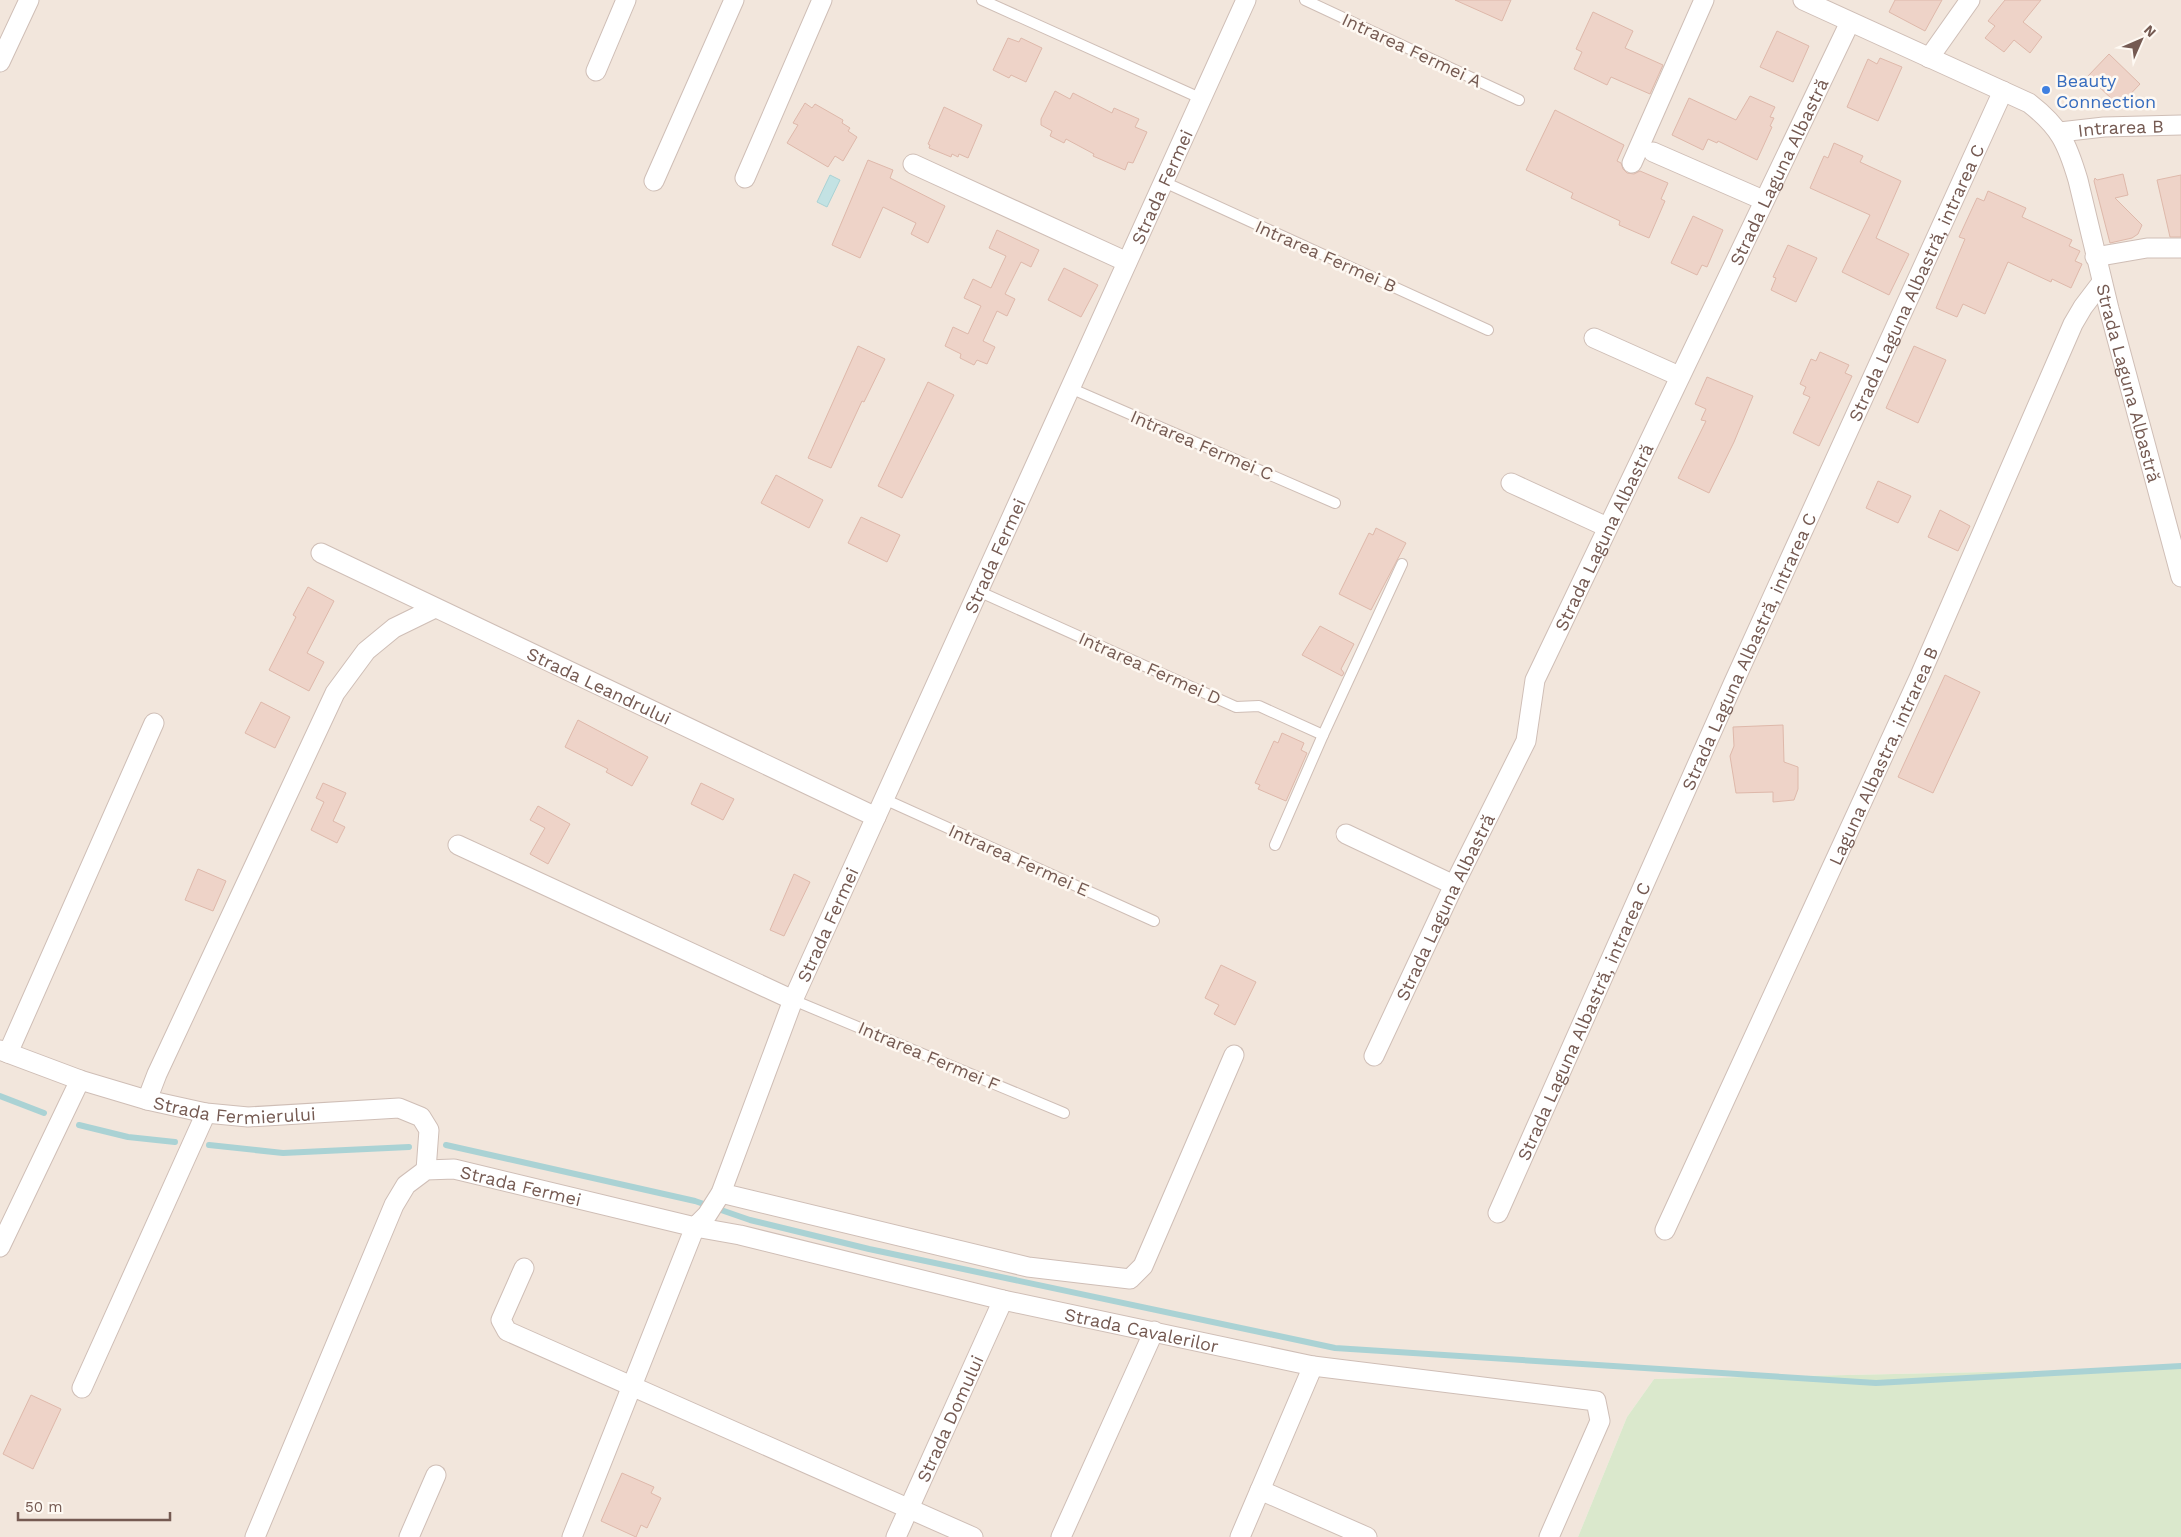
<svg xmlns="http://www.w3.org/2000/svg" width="2181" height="1537" font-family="'Work Sans',sans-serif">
	<rect width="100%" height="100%" fill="#fbf4ed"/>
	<path fill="#f2e6dc" d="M0 0H2181V1368L1654 1379 1627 1417 1578 1537H0Z"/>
	<path fill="#dae8cc" d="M2181 1368V1537H1578L1627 1417 1654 1379Z"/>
	<path fill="#c3e2e3" stroke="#aad2d4" d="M830 175 840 180 827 207 817 202Z"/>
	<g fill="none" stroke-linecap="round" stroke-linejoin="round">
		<g stroke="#aad2d4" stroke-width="6">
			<path d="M0 1096 44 1113"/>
			<path d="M79 1125 128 1137 175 1142"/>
			<path d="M209 1145 283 1153 409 1147"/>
			<path d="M446 1145 695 1201 750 1220 869 1249 1335 1348 1876 1383 2181 1366"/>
		</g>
	</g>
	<g fill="#eed3c8" stroke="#deb8aa">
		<path d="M1455 0H1511L1502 21Z"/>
		<path d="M1895 0H1942L1925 31 1889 12Z"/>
		<path d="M2005 0H2041L2023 22 2042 37 2030 53 2014 40 2004 52 1985 38 1995 26 1988 21Z"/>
		<path d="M1593 12 1633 31 1625 48 1663 65 1650 94 1611 77 1607 85 1574 69 1582 52 1576 49Z"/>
		<path d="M1777 31 1809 46 1793 82 1760 67Z"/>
		<path d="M1008 38 1019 42 1021 38 1042 48 1026 82 1011 75 1009 78 993 70Z"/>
		<path d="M2109 54 2140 84 2119 106 2088 76Z"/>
		<path d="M1880 58 1902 67 1878 121 1847 107 1868 59 1877 64Z"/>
		<path d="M1055 91 1070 99 1073 93 1112 113 1114 108 1139 119 1135 127 1147 132 1133 163 1128 162 1125 170 1093 156 1094 154 1066 139 1064 143 1050 136 1052 131 1041 125V119Z"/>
		<path d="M1750 96 1775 107 1770 117 1774 118 1770 126 1772 127 1757 160 1718 141 1717 143 1708 139 1703 150 1672 135 1689 98 1736 120Z"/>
		<path d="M805 103 812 108 815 104 843 120 842 123 850 128 848 131 857 137 843 161 835 156 828 167 787 143 798 125 793 123Z"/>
		<path d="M944 107 982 125 968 158 959 154 958 157 952 154 951 157 929 148 930 145 928 144Z"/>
		<path d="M1555 110 1624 145 1617 161 1621 163 1623 169 1627 173 1634 174 1640 171 1668 183 1661 199 1665 201 1649 238 1619 225 1620 221 1571 198 1573 193 1526 170Z"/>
		<path d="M1834 143 1863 156 1860 162 1901 181 1876 238 1909 254 1889 295 1842 272 1870 215 1810 188 1824 156 1828 158Z"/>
		<path d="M868 160 893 170 890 178 945 206 928 243 911 234 916 223 883 207 860 258 832 245Z"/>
		<path d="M2123 174 2128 195 2115 198 2142 225 2138 234 2132 238 2110 243 2094 181 2095 178 2097 180Z"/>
		<path d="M2181 175V237H2170L2157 180Z"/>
		<path d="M1988 191 2026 208 2022 217 2072 240 2069 246 2080 251 2075 261 2082 264 2071 288 2052 279 2051 282 2008 262 1985 314 1963 304 1957 317 1936 308 1965 239 1959 237 1977 198 1984 201Z"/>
		<path d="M1693 216 1723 230 1707 267 1702 265 1697 275 1671 263Z"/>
		<path d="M997 230 1039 250 1031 267 1021 262 1005 294 1015 299 1007 316 997 311 983 341 995 347 987 364 977 360 974 365 960 358 961 354 945 346 953 327 968 334 981 306 964 298 973 279 991 288 1006 256 989 248Z"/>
		<path d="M1788 245 1817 258 1796 302 1771 290 1776 278 1773 277Z"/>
		<path d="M1064 268 1098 285 1081 317 1048 300Z"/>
		<path d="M858 346 885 359 864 402 862 401 831 468 808 458Z"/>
		<path d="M1914 346 1946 360 1918 423 1886 408Z"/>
		<path d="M1820 352 1849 365 1845 373 1852 376 1819 446 1793 433 1810 397 1803 394 1806 387 1800 384 1811 359 1816 361Z"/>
		<path d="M1707 377 1753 396 1734 442 1709 493 1678 478 1706 421 1701 420 1706 409 1695 404Z"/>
		<path d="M928 382 954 395 902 498 878 486Z"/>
		<path d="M776 475 823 500 809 528 761 503Z"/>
		<path d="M1878 481 1911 496 1898 523 1866 508Z"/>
		<path d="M1940 510 1970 526 1958 551 1928 537Z"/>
		<path d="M861 517 900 535 887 562 848 543Z"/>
		<path d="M1376 528 1406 543 1371 610 1339 594 1369 533 1373 535Z"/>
		<path d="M308 587 334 601 307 653 324 662 309 691 269 670 296 617 293 615Z"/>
		<path d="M1320 626 1354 644 1341 669 1344 673 1342 676 1302 655Z"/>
		<path d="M1945 675 1980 692 1933 793 1898 777Z"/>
		<path d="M261 702 290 717 275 748 245 733Z"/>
		<path d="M578 720 648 757 632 786 606 772 608 769 565 747Z"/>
		<path d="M1783 725 1784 762 1798 767V789L1794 800 1773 802V792L1736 793 1730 756 1734 746 1733 727Z"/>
		<path d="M1282 733 1304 743 1301 750 1307 753 1286 801 1258 789 1260 785 1255 783 1274 741 1278 743Z"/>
		<path d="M323 783 346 793 333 821 345 827 337 843 311 830 324 802 316 798Z"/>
		<path d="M701 783 734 799 723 820 691 804Z"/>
		<path d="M538 806 570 824 548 864 530 854 545 828 530 820Z"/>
		<path d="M198 869 226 881 213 911 185 900Z"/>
		<path d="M794 874 810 882 784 936 770 930Z"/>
		<path d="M1221 965 1256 982 1235 1025 1214 1014 1219 1005 1205 998Z"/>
		<path d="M31 1395 61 1409 33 1469 3 1454Z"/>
		<path d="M622 1473 654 1487 651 1493 661 1498 647 1528 641 1525 636 1537 601 1521Z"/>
	</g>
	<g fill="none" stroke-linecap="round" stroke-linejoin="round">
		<g stroke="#cfbeb6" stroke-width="12">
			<g id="lane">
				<path d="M982 0 1200 98"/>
				<path d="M1305 0 1519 100"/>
				<path d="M1164 182 1488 330"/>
				<path d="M1070 388 1335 503"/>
				<path d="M978 591 1236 707 1259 706 1323 735"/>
				<path d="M884 799 1154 921"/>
				<path d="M1275 845 1323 735 1402 564"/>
				<path d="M793 1000 1064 1113"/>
			</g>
		</g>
		<g stroke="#cfbeb6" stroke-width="21">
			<g id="street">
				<path id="s1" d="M1803 0 2029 103C2060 127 2067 143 2078 180L2109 309 2181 577"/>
				<path d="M1929 58 1970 0"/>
				<path d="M0 62 29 0"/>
				<path d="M596 71 626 0"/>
				<path id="s2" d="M2060 132 2104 127 2181 125"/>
				<path d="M1653 152 1763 200"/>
				<path d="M1632 163 1704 0"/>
				<path d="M913 164 1127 262"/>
				<path d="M745 178 822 0"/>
				<path d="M654 181 734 0"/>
				<path d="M2095 257 2147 248H2181"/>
				<path d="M1594 338 1679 376"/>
				<path d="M1511 483 1607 527"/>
				<path id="s3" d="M321 553 876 817"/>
				<path d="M1346 834 1454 885"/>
				<path d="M458 845 793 1000"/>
				<path id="s4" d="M0 1050 80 1080 147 1100 206 1113 248 1117 399 1108 421 1117 429 1130 426 1170"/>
				<path d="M8 1053 154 723"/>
				<path id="s5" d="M1374 1056 1454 885 1526 741 1535 680 1850 22"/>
				<path d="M147 1100 157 1074 335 693 366 651 394 628 435 608"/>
				<path d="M721 1193 1028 1267 1130 1279 1143 1266 1234 1055"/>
				<path id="s6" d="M1498 1213 1733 684 2003 91"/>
				<path id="s7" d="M1665 1230 1919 678 2073 324 2083 307 2102 282"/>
				<path d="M0 1247 80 1080"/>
				<path d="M524 1268 501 1320 507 1331 973 1537"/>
				<path d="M82 1388 206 1113"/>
				<path d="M1260 1490 1367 1537"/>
				<path id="s8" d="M255 1537 394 1205 406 1185 426 1170 454 1169 695 1227 707 1215 721 1193 793 1000 1246 0"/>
				<path d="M409 1537 436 1475"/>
				<path id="s9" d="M572 1537 695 1227 740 1235 1003 1300 1313 1366 1596 1401 1600 1421 1549 1537"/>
				<path id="s10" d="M896 1537 1003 1300"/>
				<path d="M1061 1537 1154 1331"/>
				<path d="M1240 1537 1313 1366"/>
			</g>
		</g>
		<use href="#lane" stroke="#fff" stroke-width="10"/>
		<use href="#street" stroke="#fff" stroke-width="19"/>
	</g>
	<circle fill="#3f7fe0" stroke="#fef9f3" stroke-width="2" cx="2046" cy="90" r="5"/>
	<g text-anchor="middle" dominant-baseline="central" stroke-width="5" stroke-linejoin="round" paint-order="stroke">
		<g font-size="18" fill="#755a52" stroke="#fef9f3">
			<text transform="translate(1412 50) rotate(25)">Intrarea Fermei A</text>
			<text stroke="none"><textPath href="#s2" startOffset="61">Intrarea B</textPath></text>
			<text stroke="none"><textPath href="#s5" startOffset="975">Strada Laguna Albastră</textPath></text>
			<text stroke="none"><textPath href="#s8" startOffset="1826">Strada Fermei</textPath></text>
			<text transform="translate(1326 256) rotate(24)">Intrarea Fermei B</text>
			<text stroke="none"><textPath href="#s6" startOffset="1020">Strada Laguna Albastră, intrarea C</textPath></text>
			<text stroke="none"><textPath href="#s1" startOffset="551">Strada Laguna Albastră</textPath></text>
			<text transform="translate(1202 445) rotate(23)">Intrarea Fermei C</text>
			<text stroke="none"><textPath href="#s5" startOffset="570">Strada Laguna Albastră</textPath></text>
			<text stroke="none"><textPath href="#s8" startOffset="1421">Strada Fermei</textPath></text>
			<text stroke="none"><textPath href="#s6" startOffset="615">Strada Laguna Albastră, intrarea C</textPath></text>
			<text transform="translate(1150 668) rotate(24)">Intrarea Fermei D</text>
			<text stroke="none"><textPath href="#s3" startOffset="308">Strada Leandrului</textPath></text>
			<text stroke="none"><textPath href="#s7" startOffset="522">Laguna Albastra, intrarea B</textPath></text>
			<text transform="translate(1019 860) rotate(24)">Intrarea Fermei E</text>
			<text stroke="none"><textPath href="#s5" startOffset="165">Strada Laguna Albastră</textPath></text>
			<text stroke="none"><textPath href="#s8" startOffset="1016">Strada Fermei</textPath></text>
			<text stroke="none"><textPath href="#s6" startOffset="210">Strada Laguna Albastră, intrarea C</textPath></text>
			<text transform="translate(929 1056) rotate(23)">Intrarea Fermei F</text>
			<text stroke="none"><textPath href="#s4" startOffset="244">Strada Fermierului</textPath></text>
			<text stroke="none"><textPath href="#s8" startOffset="505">Strada Fermei</textPath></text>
			<text stroke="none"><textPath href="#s9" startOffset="792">Strada Cavalerilor</textPath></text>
			<text stroke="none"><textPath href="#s10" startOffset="130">Strada Domului</textPath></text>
		</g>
		<g font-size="18" fill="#366cbe" stroke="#fef9f3" text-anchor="start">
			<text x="2056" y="80">Beauty<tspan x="2056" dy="21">Connection</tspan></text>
		</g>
	</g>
	<g transform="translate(2141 40) rotate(45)" stroke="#fef9f3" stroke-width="4" paint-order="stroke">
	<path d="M0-4L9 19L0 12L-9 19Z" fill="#755a52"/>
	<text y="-8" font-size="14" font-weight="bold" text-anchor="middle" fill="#755a52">N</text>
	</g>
	<path d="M18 1512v8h152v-8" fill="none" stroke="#755a52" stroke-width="2.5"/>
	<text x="25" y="1512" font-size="15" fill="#755a52" stroke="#fef9f3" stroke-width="4" paint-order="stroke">50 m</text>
</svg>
